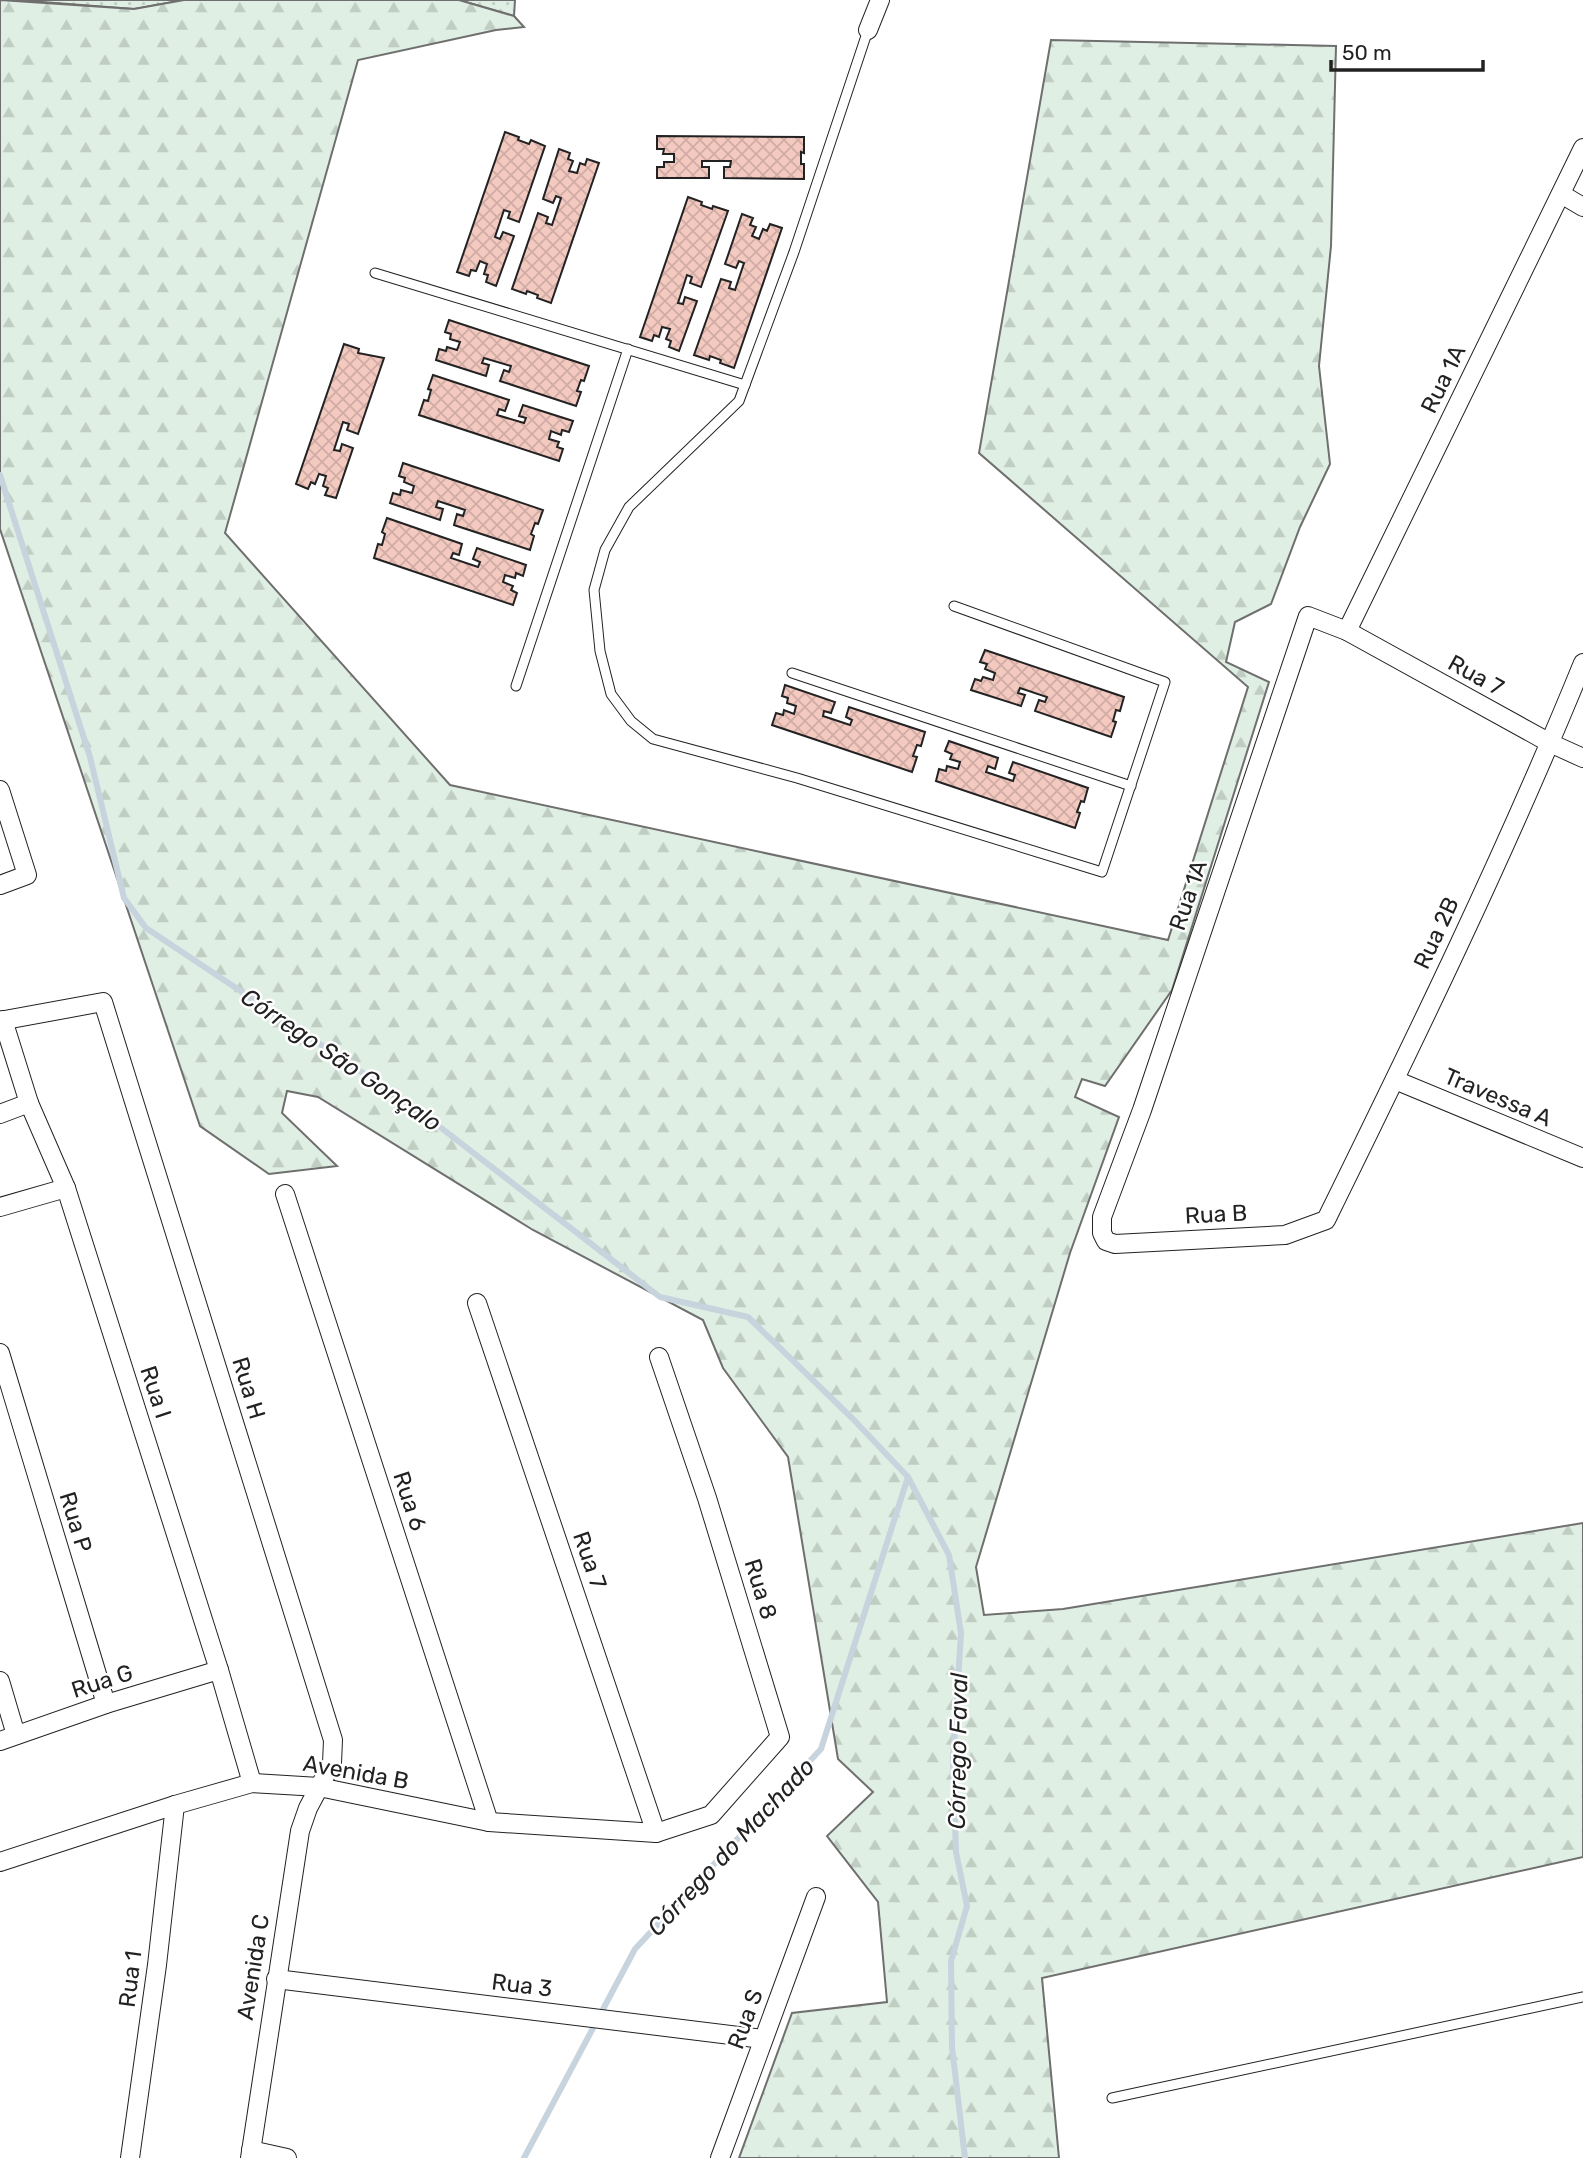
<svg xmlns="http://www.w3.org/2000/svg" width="1583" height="2158" font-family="Rubik,sans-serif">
	<defs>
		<pattern id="grass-dots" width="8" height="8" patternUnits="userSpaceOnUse" patternTransform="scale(1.75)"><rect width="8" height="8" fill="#e0efe3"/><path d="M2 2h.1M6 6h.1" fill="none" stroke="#c0cdc2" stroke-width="1.8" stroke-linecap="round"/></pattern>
		<pattern id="forest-firs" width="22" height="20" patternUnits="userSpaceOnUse" patternTransform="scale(1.75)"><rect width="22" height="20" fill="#e0efe3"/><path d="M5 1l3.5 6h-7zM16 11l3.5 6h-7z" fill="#c0cdc2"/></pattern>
		<pattern id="building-cross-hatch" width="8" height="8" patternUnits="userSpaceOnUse" patternTransform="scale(1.75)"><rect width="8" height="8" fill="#f3c9c0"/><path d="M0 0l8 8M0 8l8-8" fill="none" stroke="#d0aca5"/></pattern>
	</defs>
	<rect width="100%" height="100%" fill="#fff"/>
	<g fill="url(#grass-dots)" stroke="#6f6f6f" stroke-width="2">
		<path d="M16 0H184L134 9Z"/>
		<path d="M459 0H515L514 16Z"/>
	</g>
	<path fill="url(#forest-firs)" stroke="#6f6f6f" stroke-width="2" d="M0 0 134 9 184 0H459L514 16 524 27 496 30 358 60 225 533 450 785 1168 940 1248 687 979 453 1051 40 1336 46 1331 246 1319 366 1330 464 1300 527 1271 604 1235 622 1226 662 1269 682 1172 990 1105 1086 1082 1079 1075 1097 1119 1117 1070 1253 976 1567 984 1615 1063 1609 1583 1523V1857L1042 1978 1059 2158H739L792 2013 887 2002 878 1902 827 1836 873 1792 838 1759 788 1457 723 1368 703 1320 533 1230 318 1097 287 1091 282 1113 337 1166 269 1174 200 1126 0 529Z"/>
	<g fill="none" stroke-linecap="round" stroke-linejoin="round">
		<g stroke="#c7d3dd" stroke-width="6">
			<path d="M0 475 90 757 124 898 146 928 414 1107 660 1297 748 1317 853 1419 908 1477 949 1555 961 1633 953 1760 956 1852 967 1906 951 1961 952 2047 965 2158"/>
			<path d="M524 2158 635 1949 821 1749 908 1477"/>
		</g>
	</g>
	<g fill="url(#building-cross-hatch)" stroke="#222" stroke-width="2">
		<path d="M505 132 519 137 518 140 529 144 531 140 545 146 519 222 508 218 510 212 504 210 495 237 500 239 503 232 514 236 496 286 486 282 488 275 484 274 487 264 480 261 476 271 471 270 469 276 457 272Z"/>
		<path d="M657 136 804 137V153L801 152V164H804V179L724 178V167H730L731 161H702V167H709V178H657V167H664V162H674V154H663L664 149H657Z"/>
		<path d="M559 149 570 153 568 159 573 161 569 171 577 173 580 163 585 165 587 159 599 163 551 303 537 298 538 295 527 291 526 294 512 289 538 213 548 217 546 223 552 225 561 198 556 196 553 203 543 199Z"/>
		<path d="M688 197 702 202 701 205 712 209 713 206 728 211 701 287 690 283 692 277 687 275 678 303 683 304 685 297 697 301 679 351 669 347 671 341 666 339 670 329 662 327 659 337 654 335 652 341 640 337Z"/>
		<path d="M742 214 753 218 750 225 756 227 752 236 759 239 763 229 767 231 770 224 782 228 734 368 720 363 721 360 710 356 709 360 694 355 721 279 731 282 729 288 735 290 744 263 739 261 736 268 725 264Z"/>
		<path d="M449 320 589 366 584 381 581 380 577 391 581 392 576 406 500 381 504 370 509 372 511 366 484 358 482 363 489 365 486 376 436 360 439 349 446 351 447 347 457 350 460 342 450 339 451 334 445 332Z"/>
		<path d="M344 344 359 349 358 353 384 358 358 434 347 430 349 424 343 422 334 450 340 451 342 444 353 448 336 498 325 495 328 488 323 486 326 476 319 474 315 484 311 482 308 489 296 484Z"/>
		<path d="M433 375 509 400 505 411 499 409 497 415 524 423 526 418 519 416 523 405 573 421 569 432 562 430 561 435 551 431 549 439 559 442 557 447 563 449 559 461 419 415 424 400 428 401 431 390 428 389Z"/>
		<path d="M403 463 543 510 538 524 535 523 531 534 534 536 530 550 454 525 457 514 463 516 465 510 438 501 436 507 443 509 440 520 390 503 393 493 400 495 401 490 412 493 414 486 404 482 405 478 399 476Z"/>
		<path d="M387 518 462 544 459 555 453 553 451 558 478 567 480 562 473 559 477 548 526 565 523 576 516 573 515 578 505 575 503 582 513 586 511 590 517 593 513 605 374 558 378 544 382 545 385 534 382 532Z"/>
		<path d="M985 650 1124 697 1120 711 1116 710 1113 721 1116 722 1111 737 1035 711 1039 700 1045 702 1047 697 1020 688 1018 693 1025 695 1021 706 971 690 975 679 981 681 983 677 993 680 995 673 985 669 987 664 980 662Z"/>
		<path d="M785 685 835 702 831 713 824 711 823 716 850 725 852 720 846 717 849 707 925 732 921 746 917 745 913 756 917 757 912 772 772 725 776 713 783 715 784 710 794 714 796 706 787 703 788 698 782 696Z"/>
		<path d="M949 741 998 758 995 769 988 766 986 772 1013 781 1015 775 1009 773 1013 762 1088 788 1084 802 1081 801 1077 812 1080 813 1075 828 936 781 939 769 946 771 947 766 958 769 960 762 950 759 952 754 945 751Z"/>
	</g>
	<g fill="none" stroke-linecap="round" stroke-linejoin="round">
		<g stroke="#222" stroke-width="11">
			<g id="service">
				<path d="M868 30 794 252 739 401 629 507 605 550 594 590 600 651 611 694 631 721 653 739 797 778 1102 872 1165 682 954 606"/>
				<path d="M375 273 745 385"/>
				<path d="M792 673 1131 786"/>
				<path d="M516 686 628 349"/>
				<path d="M1112 2098 1583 1997"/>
			</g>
		</g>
		<g stroke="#222" stroke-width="20">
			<g id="minor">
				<path d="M868 30 880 0"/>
				<path d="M1561 194 1583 207"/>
				<path d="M1347 631 1583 148"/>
				<path d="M1583 663C1506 852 1416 1037 1326 1220L1285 1235 1115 1244 1106 1241 1102 1233V1217L1142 1110 1308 616 1347 631 1550 743 1583 758"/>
				<path d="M0 790 27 875 0 885"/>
				<path d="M3 1020 29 1103 66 1188 219 1670 252 1783"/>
				<path d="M0 1021 103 1002 333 1740 332 1763 308 1808 300 1831 250 2158"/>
				<path d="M1395 1080 1583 1158"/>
				<path d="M0 1114 29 1103"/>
				<path d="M285 1194 489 1822"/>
				<path d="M0 1207 66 1188"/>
				<path d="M477 1303 656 1833"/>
				<path d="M0 1353 106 1704"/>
				<path d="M0 1681 16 1735"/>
				<path d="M0 1741 106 1704 219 1670"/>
				<path d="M0 1862 175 1805 252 1783 319 1787 489 1822 656 1833 711 1815 780 1737 707 1498 659 1357"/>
				<path d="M276 1979 763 2039"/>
				<path d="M251 2150 287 2158"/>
				<path d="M130 2158 157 1965 175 1805"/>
				<path d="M720 2158 816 1897"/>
			</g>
		</g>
		<use href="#service" stroke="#fff" stroke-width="9"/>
		<use href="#minor" stroke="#fff" stroke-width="18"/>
	</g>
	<g text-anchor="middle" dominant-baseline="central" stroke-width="5" stroke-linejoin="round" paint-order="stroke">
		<g font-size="23" fill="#222" stroke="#fff">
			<text transform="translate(1443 379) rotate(-64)">Rua 1A</text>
			<text transform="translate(1476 675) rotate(29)">Rua 7</text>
			<text transform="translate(1188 895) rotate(-71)">Rua 1A</text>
			<text transform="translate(1436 933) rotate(-65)">Rua 2B</text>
			<text transform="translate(1498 1097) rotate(23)">Travessa A</text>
			<text transform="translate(1216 1214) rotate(-3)">Rua B</text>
			<text transform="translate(249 1388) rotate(73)">Rua H</text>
			<text transform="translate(156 1392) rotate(72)">Rua I</text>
			<text transform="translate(410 1501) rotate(72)">Rua 6</text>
			<text transform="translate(76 1522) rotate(73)">Rua P</text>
			<text transform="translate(590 1560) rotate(71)">Rua 7</text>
			<text transform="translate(761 1589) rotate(73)">Rua 8</text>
			<text transform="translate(102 1681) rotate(-18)">Rua G</text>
			<text transform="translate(356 1772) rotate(10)">Avenida B</text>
			<text transform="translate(253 1967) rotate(-81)">Avenida C</text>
			<text transform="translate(130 1979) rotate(-83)">Rua 1</text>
			<text transform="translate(522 1985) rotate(7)">Rua 3</text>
			<text transform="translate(745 2019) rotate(-70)">Rua S</text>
		</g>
		<g font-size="24" font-style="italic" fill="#222" stroke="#fff">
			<text transform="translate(341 1060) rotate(34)">Córrego São Gonçalo</text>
			<text transform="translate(958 1751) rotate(-89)">Córrego Faval</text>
			<text transform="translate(731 1847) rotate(-47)">Córrego do Machado</text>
		</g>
	</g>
	<path d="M1331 60v10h152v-10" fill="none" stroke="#222222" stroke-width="3.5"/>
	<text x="1342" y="60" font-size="21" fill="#222222" stroke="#ffffff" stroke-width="5" paint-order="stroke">50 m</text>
</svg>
